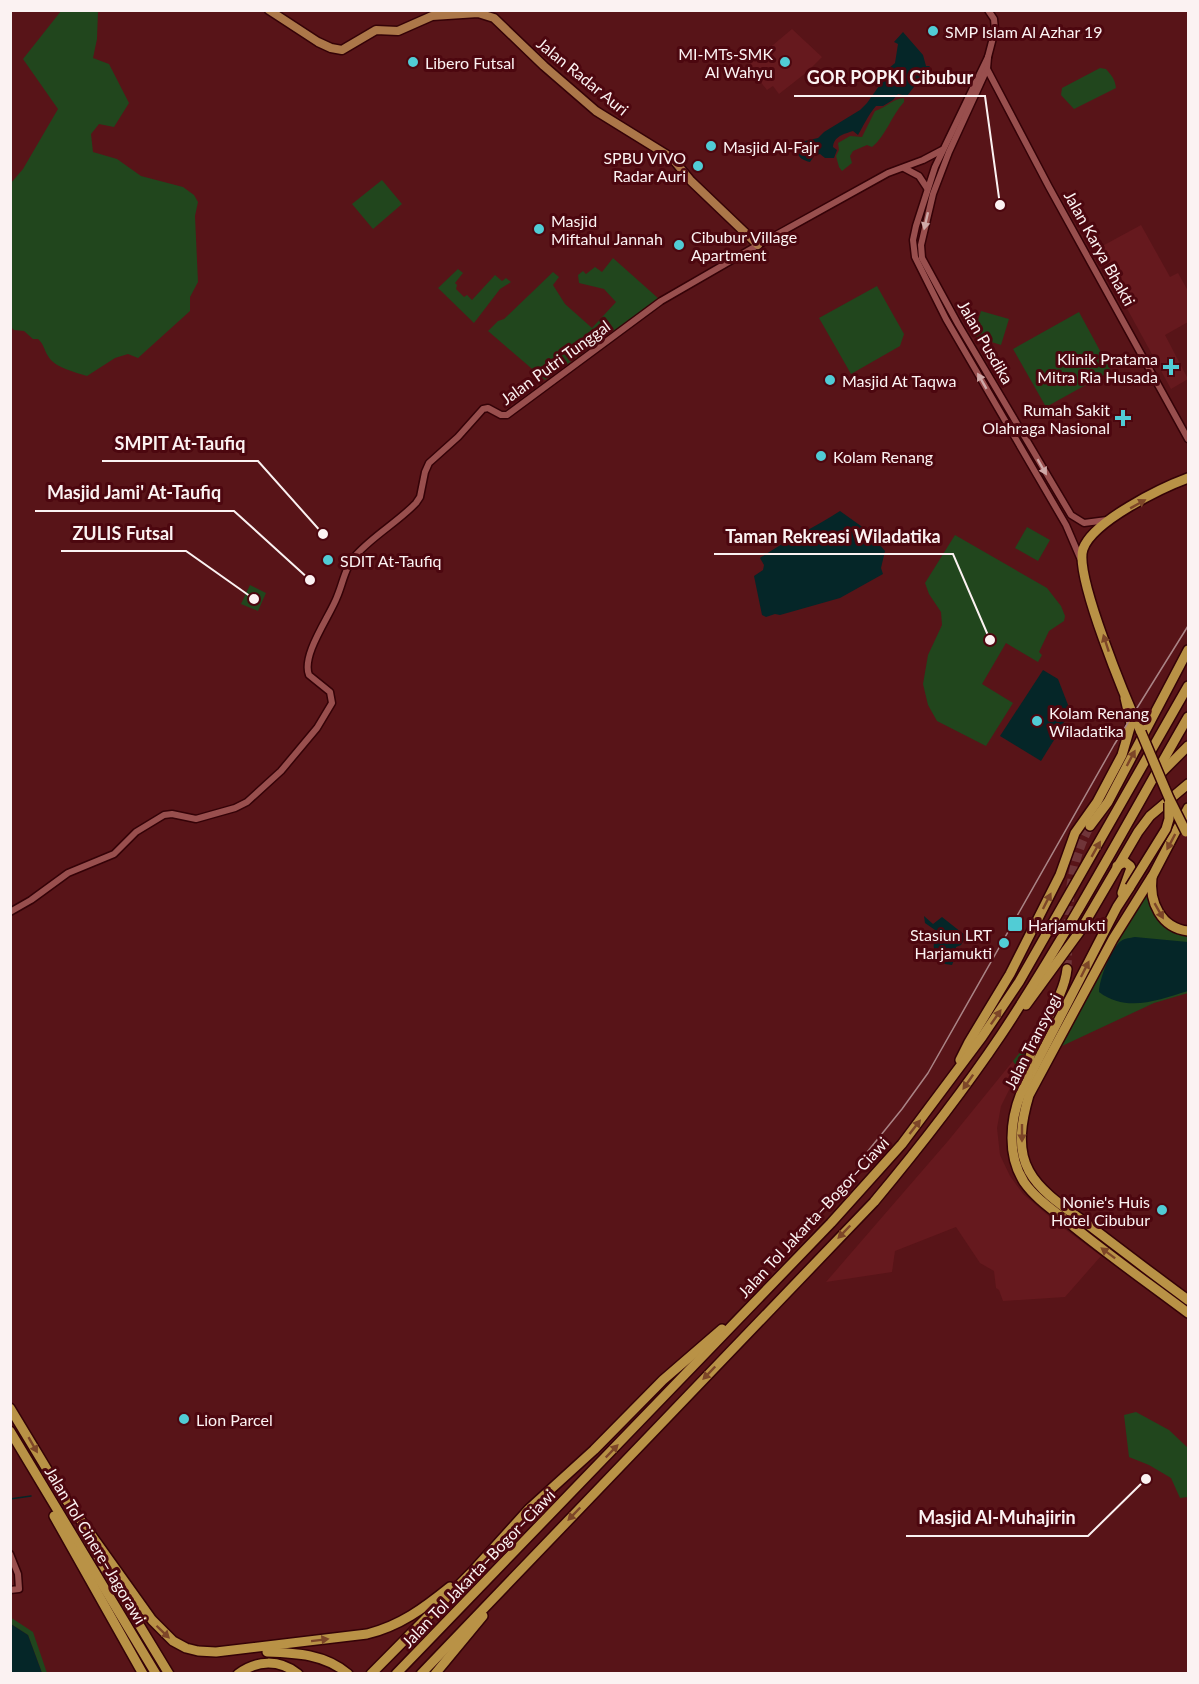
<svg xmlns="http://www.w3.org/2000/svg" width="1199" height="1684" font-family="Lato,sans-serif">
	<rect width="100%" height="100%" fill="#581418"/>
	<g fill="#66191e">
		<path d="M792 29 822 57 807 72 779 94 773 86 767 90 748 66Z"/>
		<path d="M1141 225 1170 277 1178 273 1187 289H1188V322L1165 335 1188 379 1171 389 1095 250Z"/>
		<path d="M1013 1061 1017 1067 1015 1078 1001 1106 997 1128 1000 1155 1010 1176 1023 1194 1058 1224 1101 1256 1065 1297 1003 1301 999 1290 996 1288 994 1271 980 1263 956 1227 895 1251 892 1272 826 1282 948 1141Z"/>
	</g>
	<g fill="#21461d">
		<path d="M61 11H98L97 39 93 58 109 64 129 103 114 127 99 124 91 134 93 152 117 159 141 176 183 187 194 195 198 202 195 216 198 282 190 297V311L138 358 128 354 115 358 87 376C75 372 55 368 48 356 44 350 44 344 38 339H33L24 331 14 330 11 327V183L23 169 58 109 23 59Z"/>
		<path d="M1100 68 1106 69C1112 76 1115 79 1116 88L1074 109 1061 95 1062 88Z"/>
		<path d="M904 98V102C891 116 886 136 872 147L867 145 853 151 850 156 852 163 842 171 839 167 836 156 839 150 838 143 850 136 862 137 875 111C886 108 892 99 904 98Z"/>
		<path d="M382 180 402 204 373 229 352 204Z"/>
		<path d="M613 258 659 299 545 380 488 331 498 321 504 319 553 272 559 277 553 285 565 304 592 328 616 302 604 289 579 283 578 275 583 271 586 274 595 267 602 272Z"/>
		<path d="M458 269 463 273 455 283 457 285 456 289 464 297 467 295 472 300 495 275 502 281 506 278 511 282 500 289 474 323 438 288Z"/>
		<path d="M877 286 904 334 900 346 851 374 819 318Z"/>
		<path d="M981 311 1009 319 1001 345 973 336Z"/>
		<path d="M1079 312 1111 371 1046 407 1013 349Z"/>
		<path d="M1027 527 1050 540 1038 561 1015 548Z"/>
		<path d="M955 535 1047 588 1061 606 1065 616 1064 621 1049 631 1039 652 1042 655 1038 662 1006 643 982 684 1013 703 986 746 937 721 928 705 923 684 928 655 942 625 941 612 929 594 925 583Z"/>
		<path d="M250 585 266 593 258 611 241 604Z"/>
		<path d="M1149 880 1156 912 1188 932V993L1154 1003 1017 1067 1013 1061 1122 924Z"/>
		<path d="M1136 1412 1169 1430 1188 1448V1497L1180 1498 1171 1478 1149 1465 1129 1457 1124 1415Z"/>
		<path d="M10 1617 33 1632 47 1673H42L28 1635 11 1624Z"/>
	</g>
	<g fill="#052628">
		<path d="M903 32 923 55 926 66H930L907 96 898 94 893 100 883 106H876C868 115 864 125 858 135L853 131C844 134 834 136 833 147L837 150 834 158H825L820 154 814 156 810 162C798 159 795 154 801 142L818 138 824 132 860 110 867 103 879 86V79L882 74 895 63 898 44 894 42Z"/>
		<path d="M840 511 868 531 885 551 881 568 883 574 840 598 780 615 775 614 766 617 762 615 754 576 763 570 764 565 760 558C786 540 814 528 840 511Z"/>
		<path d="M1043 670 1058 679 1070 710 1059 732 1041 761 1000 736Z"/>
		<path d="M924 916 933 924 942 917 966 936 961 945 956 947V949L958 950 952 965 945 964C935 955 930 948 937 935L935 930 925 923Z"/>
		<path d="M1135 937 1188 942V991C1158 1000 1127 1013 1099 992 1099 980 1111 948 1121 941 1125 938 1130 938 1135 937Z"/>
		<path d="M11 1624 28 1635 42 1673H11Z"/>
	</g>
	<g fill="none" stroke-linecap="round" stroke-linejoin="round">
		<path stroke="#052628" stroke-width="1.5" d="M10 1499 31 1496"/>
		<path stroke="#703539" stroke-width="9" stroke-dasharray="9 4.5" stroke-linecap="butt" d="M1067 969C1069 920 1065 870 1090 826"/>
		<g stroke="#340207" stroke-width="9">
			<g id="minor">
				<path d="M988 10 994 19 995 30 988 57 935 167 916 226 913 240 915 257 946 319 1066 525 1081 560"/>
				<path d="M988 57 987 69 949 152 933 194 921 245 922 258 958 324 1071 515 1084 523 1107 520"/>
				<path d="M987 69 1049 187 1188 439"/>
				<path d="M904 168 919 176 927 188"/>
				<path d="M10 912 31 900 68 873 114 854 136 832 164 815 172 814 196 819 235 808 247 802 281 771 317 728 332 703 330 692 309 675C301 655 330 616 337 597 343 583 345 567 356 555 374 535 398 522 416 503L420 497 425 472 429 463 458 437 483 409 488 408 501 415H507L661 301 758 245 888 173 923 160 942 150"/>
				<path d="M10 1554 18 1574 19 1589 10 1590"/>
			</g>
		</g>
		<g stroke="#340207" stroke-width="11">
			<path id="major" d="M269 10 318 42 331 48 342 50 376 30 398 31 432 16 478 13 494 18 544 66 596 111 672 158 691 181 758 245"/>
		</g>
		<g stroke="#340207" stroke-width="12">
			<g id="highway">
				<path d="M1141 732C1127 702 1074 575 1083 549 1093 521 1161 488 1188 478"/>
				<path d="M1158 776 1188 746"/>
				<path d="M1188 808 1153 875 1113 939 1029 1095C1022 1119 1016 1148 1029 1171 1041 1193 1067 1209 1086 1223 1120 1249 1154 1275 1188 1300"/>
				<path d="M1090 826 1108 802 1188 650"/>
				<path d="M1117 866 1125 862 1130 866 1131 868 1122 893"/>
				<path d="M1152 877C1149 902 1161 928 1188 931"/>
				<path d="M1130 887 1117 907 1021 1093C1010 1121 1007 1155 1024 1182 1035 1198 1053 1210 1068 1222 1107 1254 1148 1283 1188 1313"/>
				<path d="M1026 1005 1080 931 1138 832 1150 816 1188 784"/>
				<path d="M960 1060 969 1042 1010 974 1060 875 1075 833 1097 802 1122 755 1131 724 1125 698"/>
				<path d="M1028 1076C1025 1040 1063 1007 1067 969"/>
				<path d="M10 1408 57 1486"/>
				<path d="M10 1431 156 1674"/>
				<path d="M54 1483 152 1620 173 1641 186 1648 198 1651 216 1652 367 1634C400 1626 424 1608 450 1587"/>
				<path d="M54 1516 143 1674"/>
				<path d="M86 1537 169 1674"/>
				<path d="M267 1652C296 1653 325 1654 348 1674"/>
				<path d="M238 1674C257 1660 279 1659 298 1674"/>
				<path d="M371 1674 472 1572 529 1509 594 1450 663 1380 722 1329"/>
				<path d="M396 1674 831 1223 902 1144 982 1037 1019 982 1188 686"/>
				<path d="M421 1674 874 1202C919 1148 962 1093 1001 1035 1069 932 1127 823 1188 717"/>
				<path d="M435 1674 483 1616"/>
			</g>
		</g>
		<use href="#minor" stroke="#994f4e" stroke-width="6"/>
		<use href="#major" stroke="#ac7749" stroke-width="8"/>
		<use href="#highway" stroke="#b99246" stroke-width="9"/>
		<path stroke="#aa8486" stroke-width="1.5" d="M868 1151 902 1109 928 1073 1114 745 1188 626"/>
		<g stroke="#340207" stroke-width="12" stroke-linecap="butt">
			<g id="highway-bridge">
				<path d="M1141 732 1169 798 1186 832"/>
				<path d="M1130 887 1166 829 1169 819V803"/>
			</g>
		</g>
		<use href="#highway-bridge" stroke="#b99246" stroke-width="9"/>
	</g>
	<defs><path id="oneway-solid" d="M-6-.8H1V-3.2L6.5 0L1 3.2V.8H-6Z" transform="scale(1.5)"/></defs>
	<g fill="#cfa9a8">
		<use href="#oneway-solid" transform="translate(926 221) rotate(103)"/>
		<use href="#oneway-solid" transform="translate(982 381) rotate(-120)"/>
		<use href="#oneway-solid" transform="translate(1042 467) rotate(60)"/>
	</g>
	<g fill="#7d4628">
		<use href="#oneway-solid" transform="translate(1138 504) rotate(-29)"/>
		<use href="#oneway-solid" transform="translate(1106 643) rotate(-108)"/>
		<use href="#oneway-solid" transform="translate(1131 758) rotate(-62)"/>
		<use href="#oneway-solid" transform="translate(1171 842) rotate(118)"/>
		<use href="#oneway-solid" transform="translate(1096 849) rotate(-60)"/>
		<use href="#oneway-solid" transform="translate(1047 901) rotate(-63)"/>
		<use href="#oneway-solid" transform="translate(1159 911) rotate(60)"/>
		<use href="#oneway-solid" transform="translate(1085 969) rotate(-63)"/>
		<use href="#oneway-solid" transform="translate(996 1017) rotate(-55)"/>
		<use href="#oneway-solid" transform="translate(968 1082) rotate(125)"/>
		<use href="#oneway-solid" transform="translate(915 1127) rotate(-52)"/>
		<use href="#oneway-solid" transform="translate(1022 1133) rotate(90)"/>
		<use href="#oneway-solid" transform="translate(844 1232) rotate(134)"/>
		<use href="#oneway-solid" transform="translate(1108 1253) rotate(-143)"/>
		<use href="#oneway-solid" transform="translate(709 1373) rotate(134)"/>
		<use href="#oneway-solid" transform="translate(33 1445) rotate(60)"/>
		<use href="#oneway-solid" transform="translate(612 1451) rotate(-46)"/>
		<use href="#oneway-solid" transform="translate(574 1514) rotate(134)"/>
		<use href="#oneway-solid" transform="translate(163 1632) rotate(44)"/>
		<use href="#oneway-solid" transform="translate(320 1640) rotate(-7)"/>
	</g>
	<g fill="#51ccd5" stroke="#4c070f" stroke-width="2">
		<circle cx="933" cy="31" r="6"/>
		<circle cx="413" cy="62" r="6"/>
		<circle cx="785" cy="62" r="6"/>
		<circle cx="711" cy="146" r="6"/>
		<circle cx="698" cy="166" r="6"/>
		<circle cx="539" cy="229" r="6"/>
		<circle cx="679" cy="245" r="6"/>
		<path d="M1168 358h6v6h6v6h-6v6h-6v-6h-6v-6h6z"/>
		<circle cx="830" cy="380" r="6"/>
		<path d="M1120 409h6v6h6v6h-6v6h-6v-6h-6v-6h6z"/>
		<circle cx="821" cy="456" r="6"/>
		<circle cx="328" cy="560" r="6"/>
		<circle cx="1037" cy="721" r="6"/>
		<rect x="1007" y="916" width="16" height="16" rx="3"/>
		<circle cx="1004" cy="943" r="6"/>
		<circle cx="1162" cy="1210" r="6"/>
		<circle cx="184" cy="1419" r="6"/>
	</g>
	<g text-anchor="middle" dominant-baseline="central" stroke-width="6" stroke-linejoin="round" paint-order="stroke">
		<g font-size="16" fill="#fbf2f2" stroke="#4c070f" text-anchor="start">
			<text x="945" y="31">SMP Islam Al Azhar 19</text>
			<text x="773" y="53" text-anchor="end">MI-MTs-SMK<tspan x="773" dy="18">Al Wahyu</tspan></text>
			<text x="425" y="62">Libero Futsal</text>
			<text x="723" y="146">Masjid Al-Fajr</text>
			<text x="686" y="157" text-anchor="end">SPBU VIVO<tspan x="686" dy="18">Radar Auri</tspan></text>
			<text x="551" y="220">Masjid<tspan x="551" dy="18">Miftahul Jannah</tspan></text>
			<text x="691" y="236">Cibubur Village<tspan x="691" dy="18">Apartment</tspan></text>
			<text x="1158" y="358" text-anchor="end">Klinik Pratama<tspan x="1158" dy="18">Mitra Ria Husada</tspan></text>
			<text x="842" y="380">Masjid At Taqwa</text>
			<text x="1110" y="409" text-anchor="end">Rumah Sakit<tspan x="1110" dy="18">Olahraga Nasional</tspan></text>
			<text x="833" y="456">Kolam Renang</text>
			<text x="340" y="560">SDIT At-Taufiq</text>
			<text x="1049" y="712">Kolam Renang<tspan x="1049" dy="18">Wiladatika</tspan></text>
			<text x="1028" y="924">Harjamukti</text>
			<text x="992" y="934" text-anchor="end">Stasiun LRT<tspan x="992" dy="18">Harjamukti</tspan></text>
			<text x="1150" y="1201" text-anchor="end">Nonie's Huis<tspan x="1150" dy="18">Hotel Cibubur</tspan></text>
			<text x="196" y="1419">Lion Parcel</text>
		</g>
		<g font-size="16" fill="#fbf2f2" stroke="#4c070f">
			<text transform="translate(583 76) rotate(39)">Jalan Radar Auri</text>
			<text transform="translate(1100 248) rotate(61)">Jalan Karya Bhakti</text>
			<text transform="translate(986 342) rotate(60)">Jalan Pusdika</text>
			<text transform="translate(555 362) rotate(-36)">Jalan Putri Tunggal</text>
			<text transform="translate(1032 1041) rotate(-63)">Jalan Transyogi</text>
			<text transform="translate(813 1217) rotate(-47)">Jalan Tol Jakarta–Bogor–Ciawi</text>
			<text transform="translate(96 1545) rotate(59)">Jalan Tol Cinere–Jagorawi</text>
			<text transform="translate(478 1568) rotate(-46)">Jalan Tol Jakarta–Bogor–Ciawi</text>
		</g>
	</g>
	<path fill="none" stroke="#fbf2f2" stroke-width="2" d="M1000 205L985 96H794M323 534L258 461H102M310 580L234 511H35M254 599L186 551H61M990 640L953 554H714M1146 1479L1088 1536H906"/>
	<g fill="#fbf2f2" stroke="#4c070f" stroke-width="2">
		<circle cx="1000" cy="205" r="6"/>
		<circle cx="323" cy="534" r="6"/>
		<circle cx="310" cy="580" r="6"/>
		<circle cx="254" cy="599" r="6"/>
		<circle cx="990" cy="640" r="6"/>
		<circle cx="1146" cy="1479" r="6"/>
	</g>
	<g font-size="18" text-anchor="middle" font-weight="bold" fill="#fbf2f2" stroke="#4c070f" stroke-width="6" stroke-linejoin="round" paint-order="stroke">
		<text x="890" y="84">GOR POPKI Cibubur</text>
		<text x="180" y="450">SMPIT At-Taufiq</text>
		<text x="134" y="499">Masjid Jami' At-Taufiq</text>
		<text x="123" y="540">ZULIS Futsal</text>
		<text x="833" y="543">Taman Rekreasi Wiladatika</text>
		<text x="997" y="1524">Masjid Al-Muhajirin</text>
	</g>
	<rect width="1199" height="1684" fill="none" stroke="#fbf2f2" stroke-width="24"/>
</svg>
